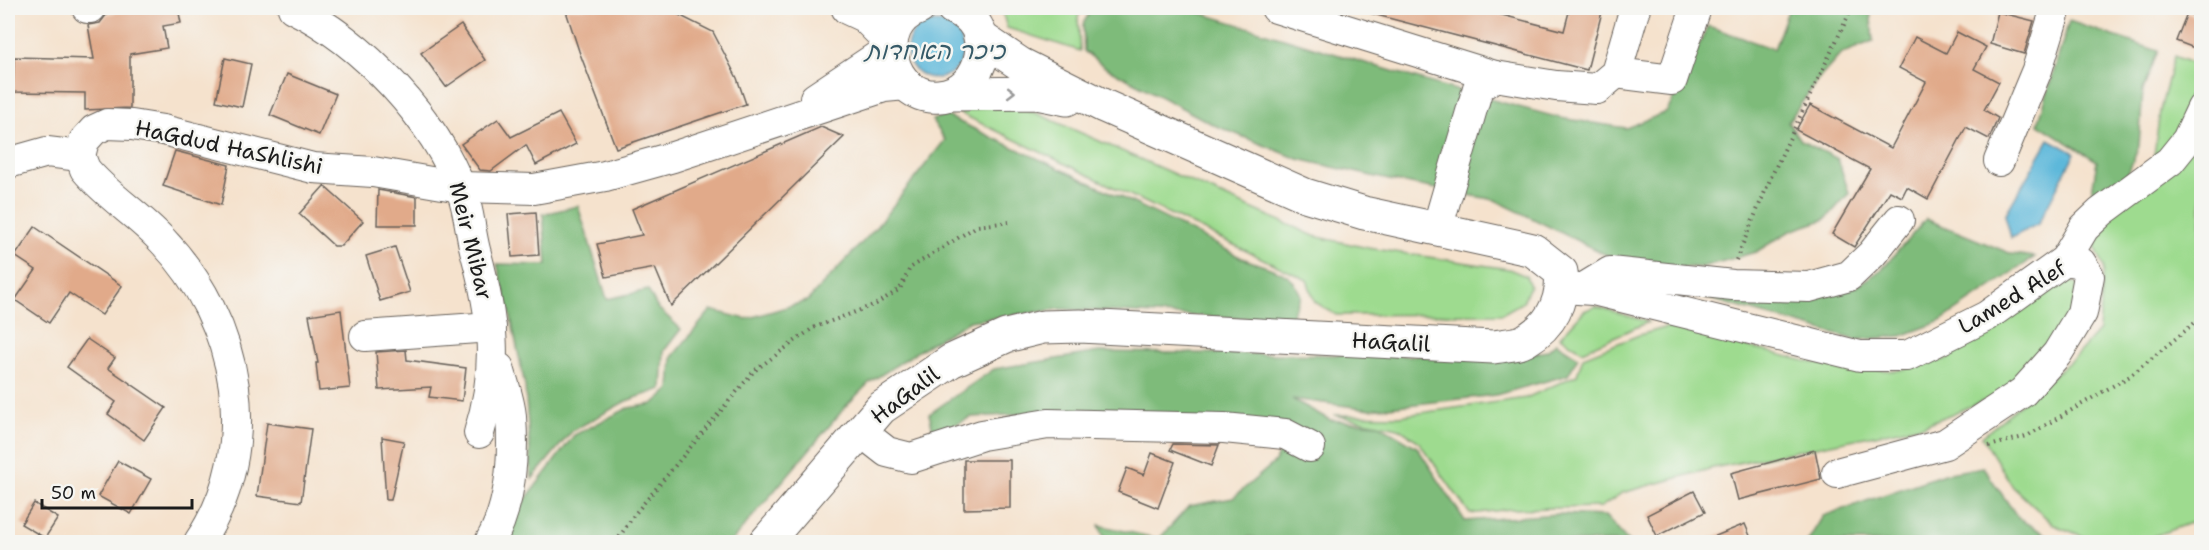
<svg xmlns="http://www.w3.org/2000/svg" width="2209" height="550" font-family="'Shantell Sans','Playpen Sans Hebrew',sans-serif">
	<rect width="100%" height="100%" fill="#f6f6f2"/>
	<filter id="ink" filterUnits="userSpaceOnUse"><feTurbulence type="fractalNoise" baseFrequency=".0167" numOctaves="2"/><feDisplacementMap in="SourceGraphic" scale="12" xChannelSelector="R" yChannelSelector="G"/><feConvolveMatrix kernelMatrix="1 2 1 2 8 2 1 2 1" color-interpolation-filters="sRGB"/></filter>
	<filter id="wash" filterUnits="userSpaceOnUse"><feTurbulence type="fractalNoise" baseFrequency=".008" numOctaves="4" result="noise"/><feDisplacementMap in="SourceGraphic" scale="24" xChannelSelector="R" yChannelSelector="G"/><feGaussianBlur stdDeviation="1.35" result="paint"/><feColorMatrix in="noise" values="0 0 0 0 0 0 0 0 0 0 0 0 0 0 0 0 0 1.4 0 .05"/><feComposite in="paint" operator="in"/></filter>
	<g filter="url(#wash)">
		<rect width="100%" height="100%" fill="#f5e2cd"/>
		<g fill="#9edb8f" stroke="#5d7c56" stroke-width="1.5">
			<path d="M1001 8H1083L1078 17 1080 51 1007 28Z"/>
			<path d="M2174 56 2201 67V519L2149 538 2098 542 2054 525 2013 487 1982 437 2075 357 2099 330 2104 267 2095 246 2108 215 2152 170 2160 111Z"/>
			<path d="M990 104 1036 113 1314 236 1368 248 1509 269 1526 276 1530 286 1523 302 1502 314 1336 315 1315 302 1307 280 951 109Z"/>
			<path d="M2063 276 2078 285 2072 312 2034 365 1996 396 1924 425 1713 468 1622 493 1601 507 1511 509 1470 514 1418 441 1398 428 1334 415 1399 416 1526 398 1577 375 1583 357 1639 335 1668 327 1814 363 1895 371 1947 359Z"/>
			<path d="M1596 306 1648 322 1582 351 1560 337 1584 311Z"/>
		</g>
		<g fill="#7ebb7a" stroke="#4d6c4b" stroke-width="1.5">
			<path d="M1092 8H1184L1445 87 1560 118 1626 128 1667 112 1708 26 1774 49 1789 8H1870L1873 41 1841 54 1817 81 1788 122 1800 140 1838 159 1849 193 1826 219 1790 231 1756 252 1702 267 1653 268 1604 254 1495 200 1389 180 1298 159 1214 125 1105 67 1084 51 1083 24Z"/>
			<path d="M2069 21 2158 51 2143 90 2139 146 2124 183 2091 198 2097 161 2038 124Z"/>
			<path d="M945 115C1042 162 1143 204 1238 256 1255 265 1278 267 1292 280 1296 284 1299 291 1301 296L1291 316 1236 318 1060 309 970 321 929 344 870 382 848 404 731 542H501L519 508 574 435 628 408 653 404 670 389 672 357 711 310 746 319 807 301 873 231 945 140 932 120Z"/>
			<path d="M578 206 607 299 648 290 657 307 681 329 664 351 662 389 626 401 572 431 532 479 525 386 510 313 497 264 547 265 543 214Z"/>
			<path d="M1926 219 2012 254 2035 257 1939 322 1901 336 1856 340 1678 290 1758 303 1856 287 1882 269Z"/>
			<path d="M1556 343 1578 357 1568 375 1496 395 1371 409 1292 399 1330 420 1378 424 1417 447 1465 521 1558 514 1605 516 1629 542H1267L1250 537 1238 542H1106L1099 525 1159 539 1189 506 1233 498 1275 462 1283 441 1094 410 972 417 934 434 929 414 994 369 1099 352 1514 357 1547 351Z"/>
			<path d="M1983 467 2019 519 2059 542H1807L1823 516 1944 474Z"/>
		</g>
		<g fill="#5db8da" stroke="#3c6a7b" stroke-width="1.5">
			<circle cx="935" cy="50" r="28"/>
			<path d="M2049 139 2075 153 2038 224 2011 238 2005 215Z"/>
		</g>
		<g id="blocks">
			<g fill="#e1aa8a">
				<path d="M145 8H178L181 23 163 26 167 48 130 54V108L85 110V93L13 92 14 57 94 59 88 25 100 23 107 14Z"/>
				<path d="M565 8H665L713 32 737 78 746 104 616 148 579 51Z"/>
				<path d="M1370 8H1475L1564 31 1570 8H1603L1587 70 1369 13Z"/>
				<path d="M1998 12 2034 21 2024 54 1990 44Z"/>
				<path d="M2187 13 2202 19V51L2176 41Z"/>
				<path d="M461 25 485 60 446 87 421 53Z"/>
				<path d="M1957 32 1986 47 1974 69 1999 82 1984 110 1998 118 1989 139 1966 127 1928 199 1907 187 1902 197 1890 191 1854 247 1832 234 1870 169 1796 130 1810 105 1891 148 1926 82 1899 68 1915 37 1946 53Z"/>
				<path d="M225 58 251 64 242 107 216 101Z"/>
				<path d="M287 74 336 94 319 135 270 115Z"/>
				<path d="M559 113 576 144 536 165 526 145 491 171 480 170 461 144 498 119 511 137Z"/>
				<path d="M821 127 844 137 671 306 655 268 606 277 597 244 642 235 632 209Z"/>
				<path d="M175 151 229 165 221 205 163 186Z"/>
				<path d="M324 186 363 221 341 246H334L299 214Z"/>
				<path d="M378 190 417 197V225H377Z"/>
				<path d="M536 212 539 255 512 257 508 214Z"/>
				<path d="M35 227 122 286 102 315 69 293 49 323 15 300 36 270 15 256Z"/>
				<path d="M395 247 410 292 380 301 366 256Z"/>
				<path d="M341 310 350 388 319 391 316 363H318L309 315Z"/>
				<path d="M87 339 115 358 108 368 166 408 144 440 108 414 116 402 67 367Z"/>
				<path d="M406 350 407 360 466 368 462 401 429 397 431 387 379 390 376 352Z"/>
				<path d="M267 423 311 429 301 502 257 496Z"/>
				<path d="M382 437 404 441 391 500H386Z"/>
				<path d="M1173 444 1219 445 1211 466 1170 450Z"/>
				<path d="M1815 450 1821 479 1738 500 1731 473Z"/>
				<path d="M1152 453 1175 462 1158 508 1118 492 1127 468 1144 475Z"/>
				<path d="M964 460H1010V508L964 509Z"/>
				<path d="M118 461 151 479 131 514 98 496Z"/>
				<path d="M1694 491 1705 512 1657 536 1647 515Z"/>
				<path d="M34 503 58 518 45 538 21 524Z"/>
				<path d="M1745 524 1753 543H1701V542Z"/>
			</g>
		</g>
	</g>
	<g filter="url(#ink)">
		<use href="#blocks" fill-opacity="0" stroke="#68615a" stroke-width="1.5"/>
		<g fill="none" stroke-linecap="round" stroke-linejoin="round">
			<g stroke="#68615a" stroke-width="32">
				<g id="minor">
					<path d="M87 8H91"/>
					<path d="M293 8C363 42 435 119 462 192 469 210 470 231 475 250 493 316 500 367 479 433"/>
					<path d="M1276 8 1495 76"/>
					<path d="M1616 73 1672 80 1696 8"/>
					<path d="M815 98 890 48"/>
					<path d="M1999 161 2037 70 2056 8"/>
					<path d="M8 163 47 152 80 156"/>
					<path d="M1437 229 1478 88 1495 76 1556 86 1597 89 1616 73 1635 8"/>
					<path d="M2065 260 2084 228 2101 212 2170 161 2187 140 2202 108"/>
					<path d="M1563 288 1593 290 1860 356H1907L1987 316 2065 260 2081 263 2089 276 2082 313 2057 354 2023 392 1945 444 1837 473"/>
					<path d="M1582 289 1610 272 1733 285 1809 287 1849 276 1872 254 1899 220"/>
					<path d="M365 336 491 327"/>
					<path d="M860 431 887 452 911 458 982 435 1048 424 1224 428 1285 434 1310 447"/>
					<path d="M199 542C263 447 240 321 162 240 138 214 107 196 85 169L80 156 84 141 94 130 107 124 132 125 163 130 313 168 373 172 460 187 534 189 605 176 673 157 884 87 906 85"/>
					<path d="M490 542C511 505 514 459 511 417 510 401 503 383 499 368"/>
				</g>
			</g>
			<g stroke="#68615a" stroke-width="35">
				<g id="major">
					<path d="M848 8 865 16 891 42"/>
					<path d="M919 8C871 24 889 100 939 96 985 93 1000 23 953 8"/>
					<path d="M953 94 1037 93 1067 99"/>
					<path d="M766 542 881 408 951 361 1006 336 1043 327 1080 326 1493 347C1503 345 1518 345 1526 340 1551 325 1564 301 1561 272L1533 250 1364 213 1305 195 1104 106 1020 64 980 37"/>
				</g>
			</g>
			<g stroke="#68615a" stroke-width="4" stroke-dasharray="1.5 4.5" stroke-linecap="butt">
				<path d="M1736 260 1772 175 1852 8"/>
				<path d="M1989 446 2027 436 2130 376 2202 317"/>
				<path d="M616 542 634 515 754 371 813 328 876 304 900 289 910 268 977 226 1009 222"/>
			</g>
			<use href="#minor" stroke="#fff" stroke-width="30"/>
			<use href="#major" stroke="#fff" stroke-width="33"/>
		</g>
		<defs><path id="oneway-chevron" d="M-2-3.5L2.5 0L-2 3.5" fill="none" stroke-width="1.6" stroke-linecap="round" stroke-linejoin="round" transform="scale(1.5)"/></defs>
		<use stroke="#999" href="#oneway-chevron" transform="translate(1011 92) rotate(1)"/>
	</g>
	<g text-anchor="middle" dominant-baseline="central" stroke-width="5" stroke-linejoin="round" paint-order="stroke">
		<g font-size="22" fill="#1c1c1c" stroke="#f6f6f2">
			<text transform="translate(229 147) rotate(12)">HaGdud HaShlishi</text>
			<text transform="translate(471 241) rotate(76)">Meir Mibar</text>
			<text transform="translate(2012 297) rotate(-31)">Lamed Alef</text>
			<text transform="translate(1391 342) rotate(3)">HaGalil</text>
			<text transform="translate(905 395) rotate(-37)">HaGalil</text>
		</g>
		<g font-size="24" font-style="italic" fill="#365a68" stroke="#f6f6f2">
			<text x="935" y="51">כיכר האחדות</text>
		</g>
	</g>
	<rect width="2209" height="550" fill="none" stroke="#f6f6f2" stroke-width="30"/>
	<path d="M42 499v9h150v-9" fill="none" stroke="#1c1c1c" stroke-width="3"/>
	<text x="51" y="499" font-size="18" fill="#1c1c1c" stroke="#f6f6f2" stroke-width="4.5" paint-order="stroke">50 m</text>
</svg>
